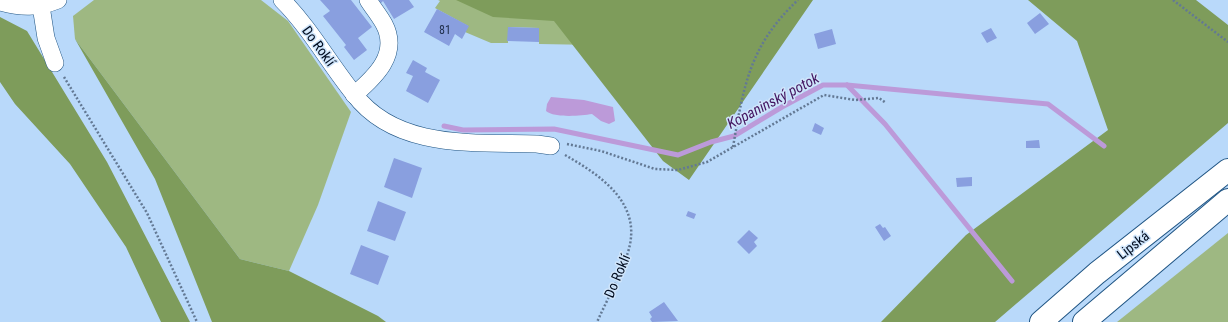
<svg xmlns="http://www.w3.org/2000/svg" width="1228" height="322" font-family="'Roboto Condensed',sans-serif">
	<rect width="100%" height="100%" fill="#b9d9fa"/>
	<g fill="#9eb882">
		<path d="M94 0H261L288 21 351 112 318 205 289 271 240 259 75 39 73 16Z"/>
		<path d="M438 0H740L595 45 539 44V28L508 27V43H491L465 32 468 26 435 8 440 1Z"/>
		<path d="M1228 233V322H1117Z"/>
	</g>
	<g fill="#7e9c5b">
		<path d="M456 0H813L689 180 663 161 554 21 493 17Z"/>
		<path d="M1028 0H1196L1228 25V123L995 322H881L966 235 1108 130 1077 41Z"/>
		<path d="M0 17 27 31 107 162 190 322H161L126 247 70 164 15 104 0 82Z"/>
		<path d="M75 39 240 259 289 271 378 316 386 322H212L155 179Z"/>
	</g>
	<path fill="#bc9ad9" d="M551 97 584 100 613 107 615 121 609 124 601 121 592 114C580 116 554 118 546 111L547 104Z"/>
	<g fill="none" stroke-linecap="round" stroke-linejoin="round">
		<g stroke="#bc9ad9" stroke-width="5">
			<path d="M847 85 885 124 1012 281"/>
			<path d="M444 126 463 130 554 129 678 155 711 142 734 136 782 107 823 85H847L1048 104 1104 146"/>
		</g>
	</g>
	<g fill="#899fdf">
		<path d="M320 0H351L372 27 358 38 367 50 354 60 344 47 346 45 323 16 330 11Z"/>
		<path d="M379 0H409L414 7 394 19 383 1 381 3Z"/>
		<path d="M437 9 469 26 462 39 455 34 449 46 424 32Z"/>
		<path d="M1040 13 1049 24 1035 34 1027 23Z"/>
		<path d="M508 27 539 28V42L507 41Z"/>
		<path d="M991 28 997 38 987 43 981 33Z"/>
		<path d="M832 29 836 44 818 49 814 34Z"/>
		<path d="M413 60 427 68 425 72 440 80 428 103 406 91 413 76 406 73Z"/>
		<path d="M815 123 824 128 821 135 812 131Z"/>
		<path d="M1039 140 1040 148H1026V141Z"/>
		<path d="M394 158 422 168 412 198 384 187Z"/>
		<path d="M972 177V186L957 187 956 178Z"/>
		<path d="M378 201 406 212 395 241 367 231Z"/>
		<path d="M688 211 696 214 694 219 686 216Z"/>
		<path d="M880 224 883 228 885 227 891 236 884 241 875 227Z"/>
		<path d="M749 230 758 238 754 242 757 246 749 254 737 242Z"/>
		<path d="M361 245 389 256 378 285 350 274Z"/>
		<path d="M664 302 678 321 652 322 650 319 652 317 649 312Z"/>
	</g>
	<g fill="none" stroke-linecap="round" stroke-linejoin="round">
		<g stroke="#1f5483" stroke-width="18">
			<g id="minor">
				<path d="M282 0C310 28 329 63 354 94 396 150 475 142 537 144L551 146"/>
				<path d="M0 2C21 8 38 8 58 0"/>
				<path d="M41 6 46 38 55 63"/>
				<path d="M354 95C375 77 400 54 384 24 379 15 373 8 368 0"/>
			</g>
		</g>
		<g stroke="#1f5483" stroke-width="24">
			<g id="highway">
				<path d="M1041 322 1097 273 1228 170"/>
				<path d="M1084 322 1228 200"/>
			</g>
		</g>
		<g stroke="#637994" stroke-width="2.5" stroke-dasharray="2 2" stroke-linecap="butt">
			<path d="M1173 0 1228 42"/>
			<path d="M64 77 147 213 197 322"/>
			<path d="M567 144 601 151 655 169 678 170 707 162 824 95 855 100 879 98 886 103"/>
			<path d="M733 147C744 84 750 45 798 0"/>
			<path d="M565 155C602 176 645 205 627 255 619 278 607 300 597 322"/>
		</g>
		<use href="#minor" stroke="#fff" stroke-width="17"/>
		<use href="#highway" stroke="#fff" stroke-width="22"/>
	</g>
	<g text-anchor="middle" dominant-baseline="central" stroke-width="3" stroke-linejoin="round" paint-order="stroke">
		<g font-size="12" fill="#22314f">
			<text x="445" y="30">81</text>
		</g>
		<g font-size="14" fill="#000c1f" stroke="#cfe5fb">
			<text transform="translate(319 46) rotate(54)">Do Roklí</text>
			<text transform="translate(1133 245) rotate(-38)">Lipská</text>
			<text transform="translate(617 276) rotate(-67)">Do Roklí</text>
		</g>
		<g font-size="15" font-style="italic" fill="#431560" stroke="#cfe5fb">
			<text transform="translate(773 101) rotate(-28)">Kopaninský potok</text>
		</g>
	</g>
</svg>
